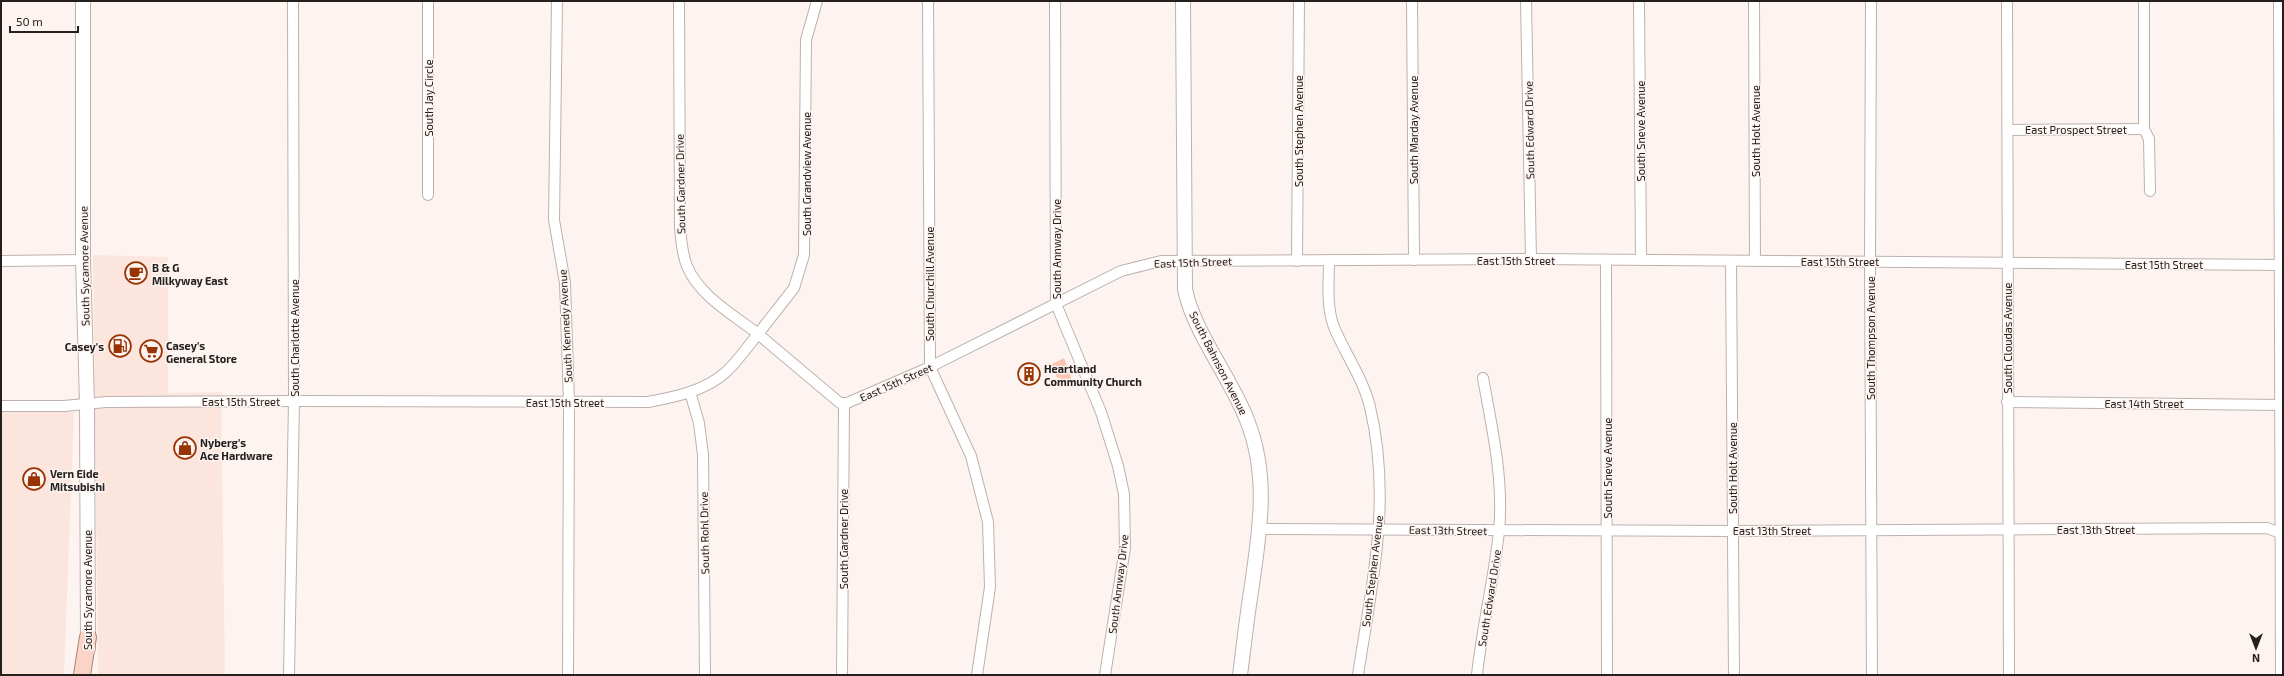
<svg xmlns="http://www.w3.org/2000/svg" width="2284" height="676" font-family="'Exo 2',sans-serif">
	<rect width="100%" height="100%" fill="#fdf4f1"/>
	<g fill="#fce5dd">
		<path d="M93 255 168 257V393L221 392 225 675H98Z"/>
		<path d="M1 412H74L64 675H1Z"/>
	</g>
	<path fill="#fcc3b0" d="M1064 358 1073 383 1064 386 1059 377 1057 378 1052 364Z"/>
	<g fill="none" stroke-linecap="round" stroke-linejoin="round">
		<g stroke="#beb1ac" stroke-width="12">
			<g id="street">
				<path d="M557 1 554 220 565 283 569 402 568 675"/>
				<path d="M679 1 680 227C681 240 682 254 687 266 699 296 734 315 758 334L794 288 804 255 806 40 817 1"/>
				<path d="M928 1 930 367 971 456 988 522 990 587 977 675"/>
				<path d="M1055 1 1056 304 1101 412 1118 466 1124 494 1125 548 1105 675"/>
				<path d="M1412 1 1414 260"/>
				<path d="M1526 1 1531 259"/>
				<path d="M1639 1 1641 260"/>
				<path d="M1754 1 1755 261"/>
				<path d="M1871 1 1870 261 1872 675"/>
				<path d="M2007 1 2009 675"/>
				<path d="M2144 1V129L2149 139 2150 191"/>
				<path d="M2009 130 2144 129"/>
				<path d="M428 195V1"/>
				<path d="M1329 260C1329 282 1326 306 1334 327 1345 354 1363 378 1370 407 1392 500 1372 583 1358 675"/>
				<path d="M1606 260 1607 675"/>
				<path d="M1 261 83 260"/>
				<path d="M1297 261 1299 1"/>
				<path d="M1731 261 1734 675"/>
				<path d="M690 392 699 423 703 455 705 675"/>
				<path d="M2007 402 2282 405"/>
				<path d="M1 406H64L106 402 294 401 648 402C675 397 705 391 726 372 738 361 748 346 758 334L840 403H847L930 367 1121 271 1161 261 1531 259 2283 265"/>
				<path d="M1260 529 1732 531 2267 528 2283 534"/>
				<path d="M289 675 294 401 293 1"/>
				<path d="M842 675 844 403"/>
				<path d="M1477 675C1482 627 1494 579 1499 531 1504 480 1492 428 1483 378"/>
			</g>
		</g>
		<g stroke="#beb1ac" stroke-width="16">
			<g id="secondary">
				<path d="M83 1V260L87 404 88 649"/>
				<path d="M1183 1 1185 289C1193 331 1231 378 1247 420 1269 475 1260 528 1252 585 1247 615 1244 645 1240 675"/>
				<path d="M2281 1 2283 675"/>
			</g>
		</g>
		<g stroke="#af8373" stroke-width="18">
			<path id="primary" d="M82 675 88 637"/>
		</g>
		<use href="#street" stroke="#fff" stroke-width="10"/>
		<use href="#secondary" stroke="#fff" stroke-width="14"/>
		<use href="#primary" stroke="#fcd4c7" stroke-width="16"/>
	</g>
	<defs>
		<g id="cafe-ring" transform="scale(1.15)"><circle r="9.5" fill="#fdf4f1" stroke="#983302" stroke-width="1.5"/><path d="M-5.5-4.5H6V0H3Q3 3.5 0 3.5H-2.5Q-5.5 3.5-5.5 0ZM3-3.2v2h1.7v-2ZM-6 4.5H4V6H-6Z" fill="#983302"/></g>
		<g id="fuel-ring" transform="scale(1.15)"><circle r="9.5" fill="#fdf4f1" stroke="#983302" stroke-width="1.5"/><path d="M-5.5-6h7V0h2V4h1.3V-2.5L3-4.5l.8-.8L6-3V5H2.5V1h-1V6h-7ZM-4.2-4.7v3.2H.2V-4.7Z" fill="#983302"/></g>
		<g id="supermarket-ring" transform="scale(1.15)"><circle r="9.5" fill="#fdf4f1" stroke="#983302" stroke-width="1.5"/><path d="M-6-5.5h2.5l.6 2H6L4.5 2H-2.5L-4.4-4H-6ZM-1.5 3.2a1.3 1.3 0 1 0 .1 0ZM3 3.2a1.3 1.3 0 1 0 .1 0Z" fill="#983302"/></g>
		<g id="building-ring" transform="scale(1.15)"><circle r="9.5" fill="#fdf4f1" stroke="#983302" stroke-width="1.5"/><path d="M-4-6H4V6H1V3H-1V6H-4ZM-2.5-4.3h1.7v1.8h-1.7ZM.8-4.3h1.7v1.8H.8ZM-2.5-1h1.7V.8h-1.7ZM.8-1h1.7V.8H.8Z" fill="#983302"/></g>
		<g id="shop-ring" transform="scale(1.15)"><circle r="9.5" fill="#fdf4f1" stroke="#983302" stroke-width="1.5"/><path d="M-5-2.5h2.3a2.7 3.5 0 0 1 5.4 0H5L5.5 6h-11ZM-1.5-2.5h3a1.5 2.3 0 0 0-3 0Z" fill="#983302"/></g>
	</defs>
	<g fill-rule="evenodd">
		<use href="#cafe-ring" x="136" y="273"/>
		<use href="#fuel-ring" x="120" y="346"/>
		<use href="#supermarket-ring" x="151" y="351"/>
		<use href="#building-ring" x="1029" y="374"/>
		<use href="#shop-ring" x="185" y="448"/>
		<use href="#shop-ring" x="34" y="479"/>
	</g>
	<g text-anchor="middle" dominant-baseline="central" stroke-width="3" stroke-linejoin="round" paint-order="stroke">
		<g font-size="11" fill="#25201e" stroke="#fdf4f1">
			<text transform="translate(428 98) rotate(-90)">South Jay Circle</text>
			<text x="2076" y="129">East Prospect Street</text>
			<text transform="translate(1413 130) rotate(-90)">South Marday Avenue</text>
			<text transform="translate(1529 130) rotate(-91)">South Edward Drive</text>
			<text transform="translate(1298 131) rotate(-90)">South Stephen Avenue</text>
			<text transform="translate(1640 131) rotate(-90)">South Sneve Avenue</text>
			<text transform="translate(1755 131) rotate(-90)">South Holt Avenue</text>
			<text transform="translate(806 174) rotate(-90)">South Grandview Avenue</text>
			<text transform="translate(680 184) rotate(-91)">South Gardner Drive</text>
			<text transform="translate(1056 249) rotate(-90)">South Annway Drive</text>
			<text x="1516" y="260">East 15th Street</text>
			<text x="1840" y="261">East 15th Street</text>
			<text transform="translate(1193 262) rotate(-2)">East 15th Street</text>
			<text x="2164" y="264">East 15th Street</text>
			<text transform="translate(84 266) rotate(-91)">South Sycamore Avenue</text>
			<text transform="translate(929 284) rotate(-90)">South Churchill Avenue</text>
			<text transform="translate(565 326) rotate(-93)">South Kennedy Avenue</text>
			<text transform="translate(294 338) rotate(-90)">South Charlotte Avenue</text>
			<text transform="translate(1870 338) rotate(-90)">South Thompson Avenue</text>
			<text transform="translate(2007 338) rotate(-90)">South Cloudas Avenue</text>
			<text transform="translate(1219 363) rotate(63)">South Bahnson Avenue</text>
			<text transform="translate(896 382) rotate(-24)">East 15th Street</text>
			<text x="241" y="401">East 15th Street</text>
			<text x="565" y="402">East 15th Street</text>
			<text x="2144" y="403">East 14th Street</text>
			<text transform="translate(1607 468) rotate(-90)">South Sneve Avenue</text>
			<text transform="translate(1732 468) rotate(-90)">South Holt Avenue</text>
			<text x="2096" y="529">East 13th Street</text>
			<text transform="translate(1448 530) rotate(1)">East 13th Street</text>
			<text x="1772" y="530">East 13th Street</text>
			<text transform="translate(704 533) rotate(-91)">South Rohl Drive</text>
			<text transform="translate(843 539) rotate(-90)">South Gardner Drive</text>
			<text transform="translate(1372 571) rotate(-83)">South Stephen Avenue</text>
			<text transform="translate(1118 584) rotate(-83)">South Annway Drive</text>
			<text transform="translate(87 590) rotate(-90)">South Sycamore Avenue</text>
			<text transform="translate(1489 598) rotate(-81)">South Edward Drive</text>
		</g>
		<g font-size="11" font-weight="bold" fill="#25201e" stroke="#fdf4f1" text-anchor="start">
			<text x="152" y="267">B &amp; G<tspan x="152" dy="13">Milkyway East</tspan></text>
			<text x="166" y="345">Casey's<tspan x="166" dy="13">General Store</tspan></text>
			<text x="104" y="346" text-anchor="end">Casey's</text>
			<text x="1044" y="368">Heartland<tspan x="1044" dy="13">Community Church</tspan></text>
			<text x="200" y="442">Nyberg's<tspan x="200" dy="13">Ace Hardware</tspan></text>
			<text x="50" y="473">Vern Eide<tspan x="50" dy="13">Mitsubishi</tspan></text>
		</g>
	</g>
	<rect width="2284" height="676" fill="none" stroke="#25201e" stroke-width="4"/>
	<g transform="translate(2256 648) rotate(180)" stroke="#fdf4f1" stroke-width="3" paint-order="stroke">
	<path d="M0-3L7 15L0 10L-7 15Z" fill="#25201e"/>
	<text y="-6" font-size="11" font-weight="bold" text-anchor="middle" fill="#25201e">N</text>
	</g>
	<path d="M10 26v6h68v-6" fill="none" stroke="#25201e" stroke-width="2"/>
	<text x="16" y="26" font-size="12" fill="#25201e" stroke="#fdf4f1" stroke-width="3" paint-order="stroke">50 m</text>
</svg>
